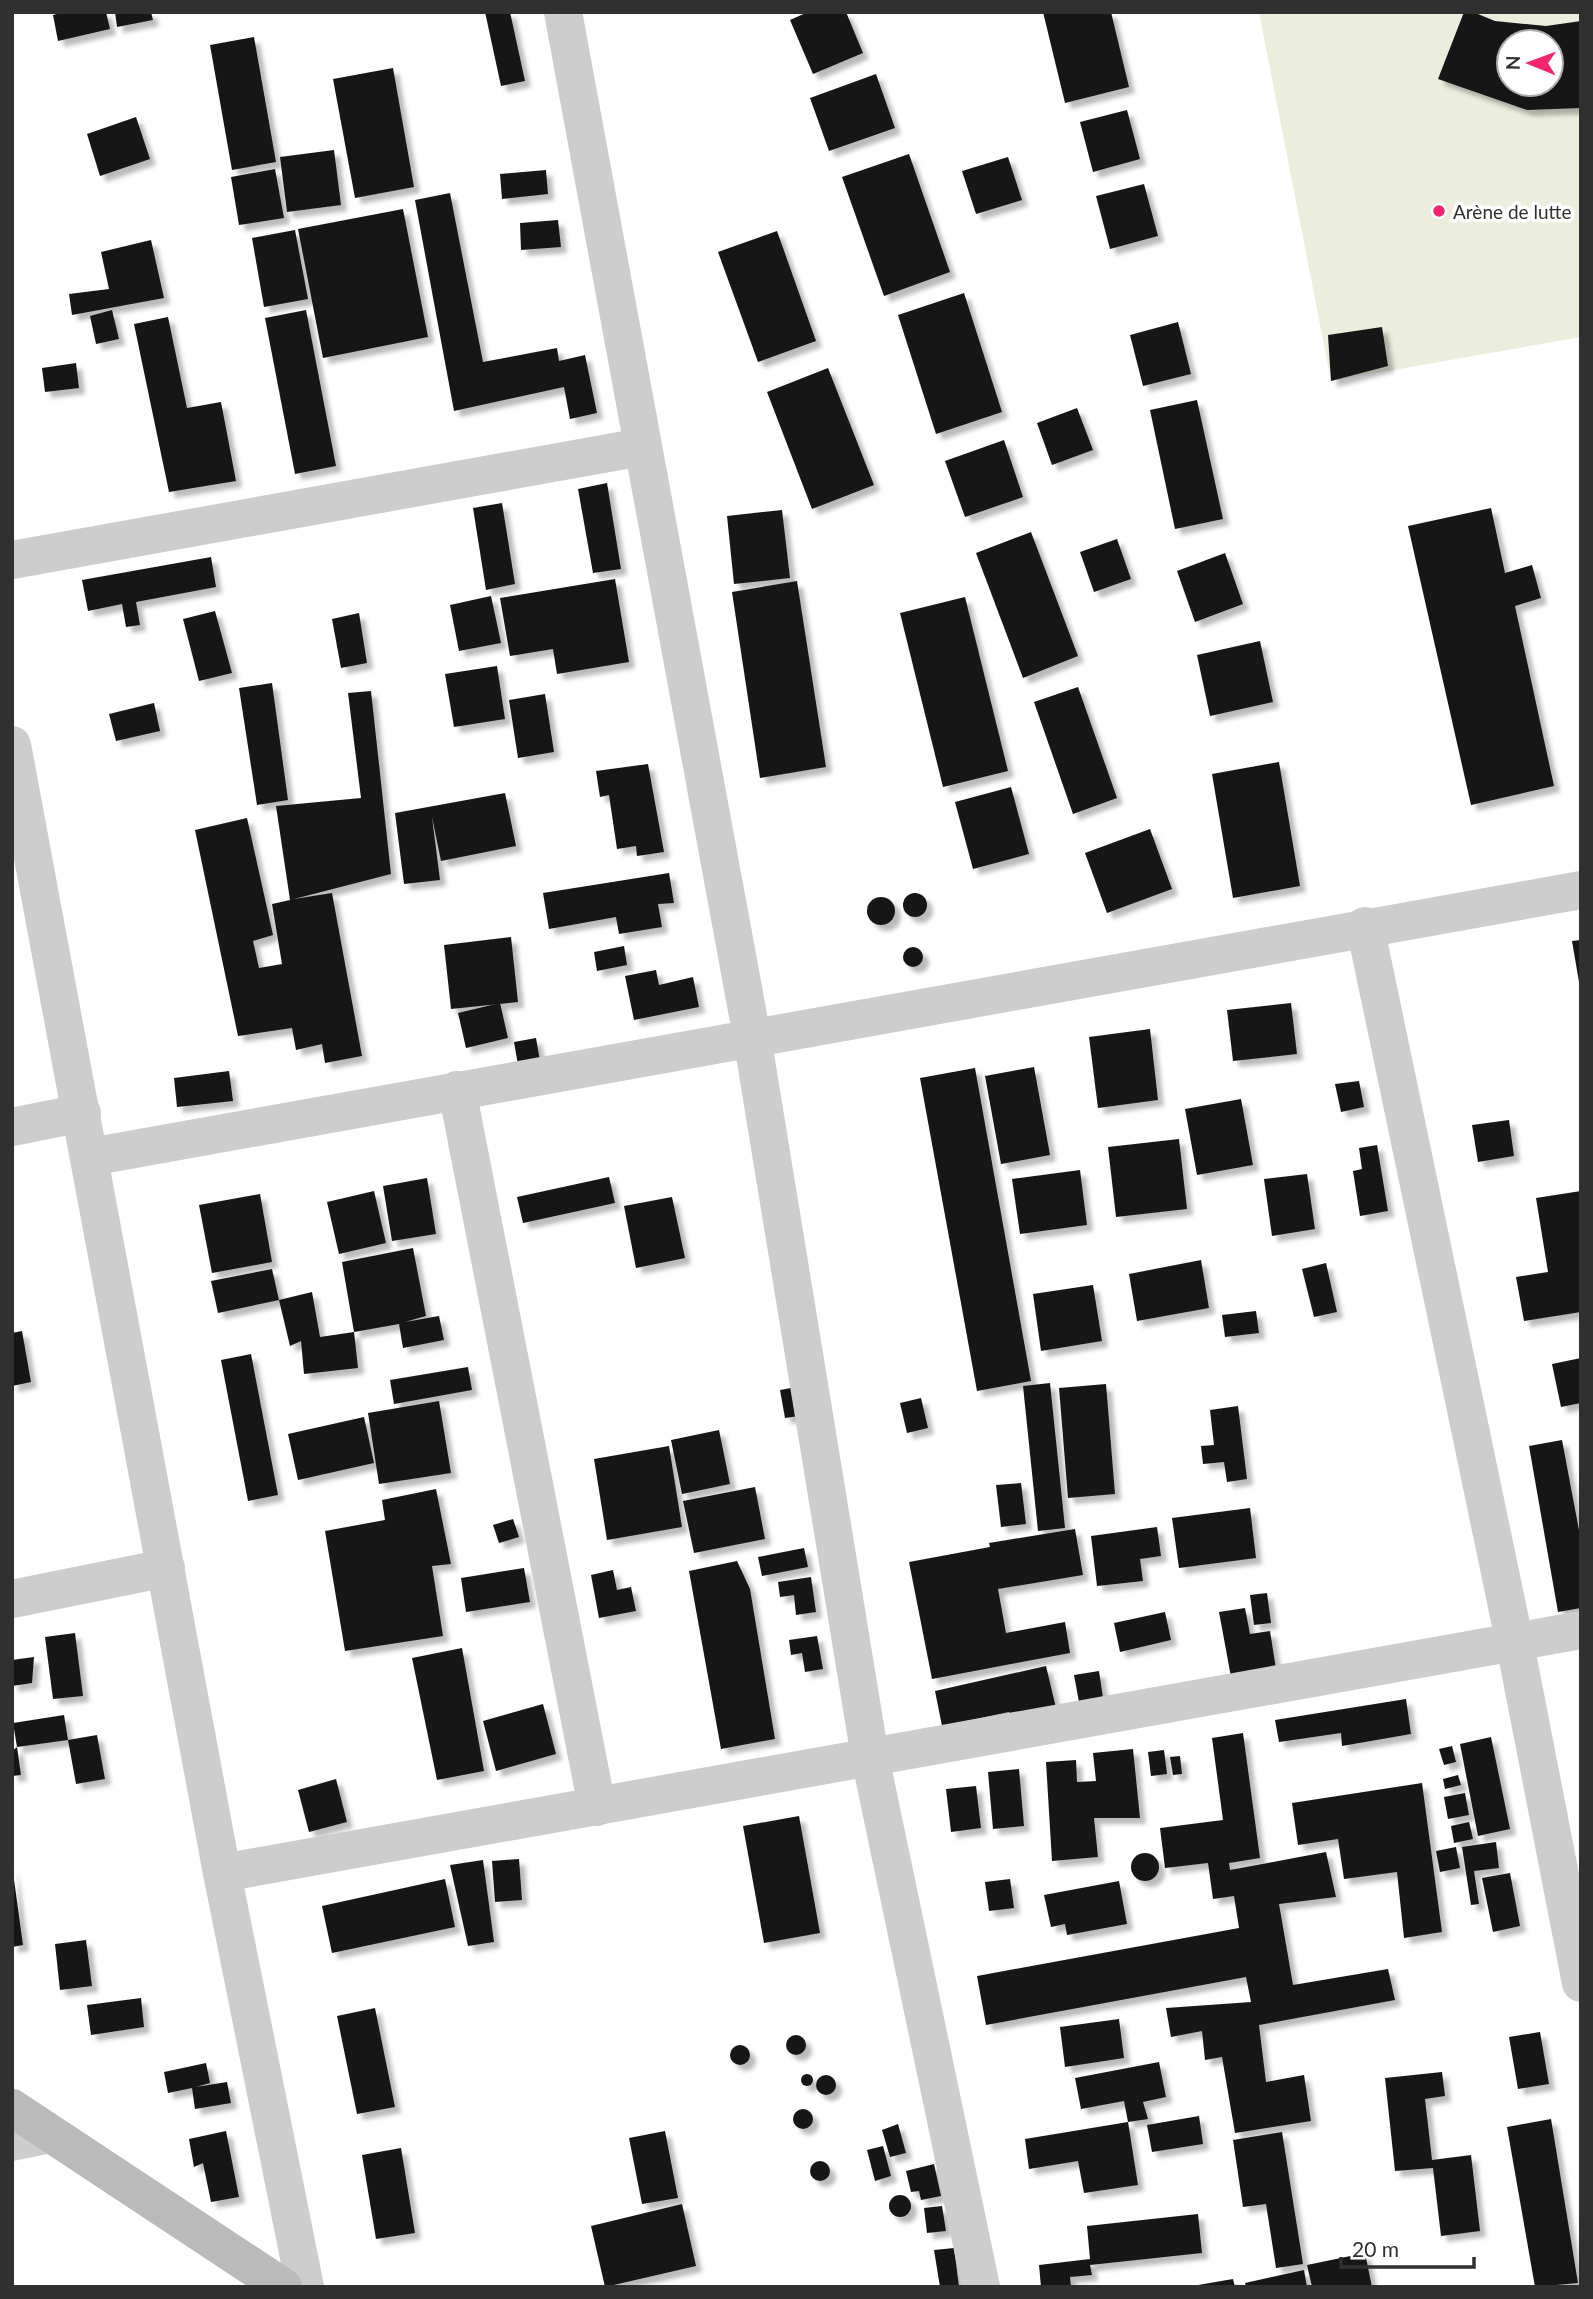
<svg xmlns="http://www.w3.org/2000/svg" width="1593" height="2299" font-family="Lato,sans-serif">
	<defs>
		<filter id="shadow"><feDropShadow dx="6" dy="6" stdDeviation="2" flood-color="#0004"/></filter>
	</defs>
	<rect width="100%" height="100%" fill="#fff"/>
	<path fill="#ebeedd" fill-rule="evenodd" d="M1259 12H1581V337L1331 381ZM1509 42H1551V84H1509Z"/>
	<g fill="#171717" fill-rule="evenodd" filter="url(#shadow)">
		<path d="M64 12H106L110 29 58 41 53 15Z"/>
		<path d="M115 12H151L153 20 117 27Z"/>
		<path d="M485 12H510L525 81 501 86Z"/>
		<path d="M808 12H846L863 53 813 74 790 20Z"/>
		<path d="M1043 12H1111L1129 87 1065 103Z"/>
		<path d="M1464 12H1473L1495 21 1546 26 1581 21V108L1527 110 1438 79ZM1509 42H1551V84H1509Z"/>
		<path d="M254 37 276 162 232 170 210 45Z"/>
		<path d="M393 68 414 187 355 198 333 79Z"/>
		<path d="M876 74 895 128 829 151 810 98Z"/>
		<path d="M1127 110 1140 159 1093 172 1080 122Z"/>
		<path d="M136 117 150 159 100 176 87 134Z"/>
		<path d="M334 150 341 205 287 212 280 157Z"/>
		<path d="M909 154 950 272 884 296 842 177Z"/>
		<path d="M1008 157 1022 200 976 214 962 171Z"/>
		<path d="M275 169 284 218 239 225 231 177Z"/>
		<path d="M546 170 548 194 502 199 500 174Z"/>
		<path d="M1144 184 1158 236 1110 249 1096 196Z"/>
		<path d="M450 193 483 362 557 348 559 361 585 355 597 413 570 419 564 387 454 411 415 200Z"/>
		<path d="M403 209 428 337 323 358 298 229Z"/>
		<path d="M558 220 561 247 521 250 520 223Z"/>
		<path d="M295 230 308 299 264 307 252 238Z"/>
		<path d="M777 231 816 341 758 362 718 252Z"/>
		<path d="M151 240 164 298 72 315 69 294 109 289 101 252Z"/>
		<path d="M964 293 1002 412 936 434 898 315Z"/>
		<path d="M112 310 119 339 96 344 90 316Z"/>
		<path d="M306 310 336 466 295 474 265 318Z"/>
		<path d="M168 317 187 408 221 402 236 481 169 492 134 324Z"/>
		<path d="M1178 322 1191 374 1143 386 1130 335Z"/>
		<path d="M1382 327 1388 366 1331 381 1328 335Z"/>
		<path d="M76 363 79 388 45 392 42 368Z"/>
		<path d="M828 368 874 485 812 509 767 392Z"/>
		<path d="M1197 400 1223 519 1175 529 1150 410Z"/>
		<path d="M1077 408 1093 450 1052 465 1037 423Z"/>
		<path d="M1004 440 1023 497 965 517 945 461Z"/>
		<path d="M607 483 621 569 593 573 578 489Z"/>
		<path d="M502 503 515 584 486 590 473 508Z"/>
		<path d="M1491 508 1505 573 1532 565 1541 598 1515 606 1554 786 1471 805 1408 526Z"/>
		<path d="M782 510 790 578 734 584 727 516Z"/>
		<path d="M1031 532 1078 656 1023 678 976 553Z"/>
		<path d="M1117 539 1131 579 1094 592 1080 552Z"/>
		<path d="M1225 553 1243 604 1195 622 1177 571Z"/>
		<path d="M211 557 216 587 136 602 140 625 126 627 122 604 88 611 82 580Z"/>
		<path d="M615 579 629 662 557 674 553 649 510 656 500 598Z"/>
		<path d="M797 581 826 767 760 778 732 592Z"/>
		<path d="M491 596 501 643 459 651 450 605Z"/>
		<path d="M965 597 1008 771 943 787 900 613Z"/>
		<path d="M215 611 232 673 199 681 183 619Z"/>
		<path d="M359 613 367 663 341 668 332 619Z"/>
		<path d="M1260 641 1273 702 1210 716 1197 655Z"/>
		<path d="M497 666 505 719 454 727 445 674Z"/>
		<path d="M272 683 288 800 257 805 239 688Z"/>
		<path d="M1078 687 1117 798 1073 814 1034 702Z"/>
		<path d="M371 691 391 874 294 899 332 893 362 1056 325 1063 322 1044 296 1050 292 1028 238 1036 195 830 247 818 273 935 253 941 259 968 282 964 272 904 290 900 276 806 361 798 348 693Z"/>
		<path d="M545 694 554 752 518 758 509 700Z"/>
		<path d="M154 703 160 731 116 741 109 714Z"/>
		<path d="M1279 762 1300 886 1233 898 1212 774Z"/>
		<path d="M648 764 664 852 637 856 636 846 617 849 609 795 600 797 596 771Z"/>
		<path d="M1011 787 1029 854 973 869 955 802Z"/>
		<path d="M505 793 516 846 441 861 432 817 440 880 404 884 395 813Z"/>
		<path d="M1150 829 1172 889 1107 913 1085 853Z"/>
		<path d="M669 873 674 903 658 904 662 927 619 934 616 917 549 929 543 893Z"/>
		<circle cx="915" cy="905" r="12"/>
		<circle cx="881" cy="911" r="14"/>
		<path d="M511 937 518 1002 451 1009 444 945Z"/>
		<path d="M1581 940V982H1579L1572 941Z"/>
		<path d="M624 946 627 965 597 971 594 952Z"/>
		<circle cx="913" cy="957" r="10"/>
		<path d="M656 970 659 985 693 977 699 1007 634 1020 625 976Z"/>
		<path d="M500 1003 508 1038 466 1048 458 1013Z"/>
		<path d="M1291 1003 1297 1054 1233 1061 1227 1010Z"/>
		<path d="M1150 1029 1158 1100 1098 1108 1089 1037Z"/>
		<path d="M536 1038 540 1061 518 1065 514 1042Z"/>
		<path d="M1034 1067 1050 1155 1001 1164 985 1076Z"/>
		<path d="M975 1068 1031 1381 977 1391 920 1078Z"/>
		<path d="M229 1071 233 1101 177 1107 174 1078Z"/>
		<path d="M1359 1081 1364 1107 1341 1112 1335 1084Z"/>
		<path d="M1241 1099 1253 1165 1197 1175 1185 1109Z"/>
		<path d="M1509 1120 1514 1156 1478 1162 1472 1125Z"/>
		<path d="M1179 1139 1187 1209 1116 1217 1108 1147Z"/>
		<path d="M1377 1145 1388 1211 1360 1216 1353 1171 1362 1169 1359 1148Z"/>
		<path d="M1080 1170 1087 1225 1020 1234 1012 1179Z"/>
		<path d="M1307 1174 1315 1229 1272 1236 1264 1179Z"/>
		<path d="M609 1177 615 1203 523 1223 517 1197Z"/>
		<path d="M427 1178 436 1234 392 1241 383 1186Z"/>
		<path d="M374 1191 386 1243 339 1254 327 1202Z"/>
		<path d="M1581 1191V1312L1524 1321 1516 1277 1548 1272 1536 1198Z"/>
		<path d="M260 1194 272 1262 212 1273 199 1205Z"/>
		<path d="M672 1197 685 1258 636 1268 624 1206Z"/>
		<path d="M413 1248 426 1316 405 1322 439 1316 444 1340 403 1348 399 1324 354 1332 358 1368 304 1374 301 1341 290 1346 279 1300 312 1292 320 1337 354 1332 342 1262Z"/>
		<path d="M1201 1260 1209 1308 1137 1321 1129 1274Z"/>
		<path d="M1326 1263 1337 1312 1314 1317 1302 1269Z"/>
		<path d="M272 1269 279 1300 218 1313 211 1281Z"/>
		<path d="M1093 1285 1102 1341 1041 1351 1033 1294Z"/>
		<path d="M1256 1311 1259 1333 1225 1337 1222 1315Z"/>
		<path d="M22 1331 31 1382 12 1386V1333Z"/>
		<path d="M251 1354 278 1495 248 1501 221 1360Z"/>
		<path d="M1581 1358V1403L1561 1407 1552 1364Z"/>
		<path d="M468 1367 472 1390 394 1404 390 1380Z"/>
		<path d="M1050 1383 1065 1528 1038 1531 1023 1386Z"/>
		<path d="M1106 1384 1115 1494 1068 1498 1059 1388Z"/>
		<path d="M802 1386 806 1415 785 1418 780 1390Z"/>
		<path d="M921 1398 928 1428 907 1433 900 1403Z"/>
		<path d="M439 1401 451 1473 379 1484 368 1413Z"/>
		<path d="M1238 1406 1247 1479 1227 1482 1224 1462 1203 1464 1201 1446 1214 1445 1210 1410Z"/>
		<path d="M364 1417 374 1463 298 1480 288 1434Z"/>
		<path d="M719 1430 730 1484 682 1494 671 1440Z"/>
		<path d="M1562 1440 1581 1541V1608L1558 1612 1529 1446Z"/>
		<path d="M669 1446 682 1527 607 1540 594 1459Z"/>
		<path d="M1021 1483 1026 1524 1001 1527 996 1485Z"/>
		<path d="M755 1487 765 1539 694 1553 683 1501Z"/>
		<path d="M436 1489 451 1564 432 1566 443 1636 345 1651 325 1531 385 1520 382 1500Z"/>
		<path d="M1250 1508 1256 1558 1179 1568 1172 1518Z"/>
		<path d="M513 1519 519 1537 499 1543 493 1525Z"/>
		<path d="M1157 1527 1161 1556 1140 1559 1143 1581 1097 1586 1091 1536Z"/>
		<path d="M1075 1529 1083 1575 998 1589 1006 1633 1065 1622 1070 1653 932 1679 909 1562 990 1547 989 1543Z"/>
		<path d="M804 1548 808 1567 762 1576 758 1557Z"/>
		<path d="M737 1561 750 1589 775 1739 721 1749 689 1571Z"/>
		<path d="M524 1568 530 1602 466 1612 461 1578Z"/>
		<path d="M613 1570 617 1590 631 1587 636 1611 599 1618 591 1575Z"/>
		<path d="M811 1577 816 1612 796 1615 794 1595 780 1597 778 1582Z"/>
		<path d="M1267 1593 1271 1623 1254 1625 1250 1595Z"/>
		<path d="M1245 1608 1250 1634 1270 1631 1276 1669 1231 1677 1219 1612Z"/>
		<path d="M1165 1612 1171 1640 1120 1652 1114 1623Z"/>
		<path d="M75 1633 83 1696 53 1699 45 1637Z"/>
		<path d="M817 1636 823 1669 805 1672 802 1653 791 1655 789 1640Z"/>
		<path d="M462 1648 484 1771 437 1780 412 1658Z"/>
		<path d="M34 1657 32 1683 12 1686V1660Z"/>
		<path d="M1046 1666 1056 1708 1011 1718 1009 1712 942 1726 935 1691Z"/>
		<path d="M1099 1671 1103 1698 1079 1702 1074 1675Z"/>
		<path d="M1406 1699 1411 1734 1342 1746 1341 1733 1279 1742 1275 1720Z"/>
		<path d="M543 1704 556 1754 496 1771 483 1721Z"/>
		<path d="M64 1715 68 1740 97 1735 105 1779 76 1784 68 1740 17 1747 21 1775 12 1776V1751L17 1747 13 1723Z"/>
		<path d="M1243 1733 1260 1858 1229 1863 1230 1870 1326 1852 1336 1897 1279 1904 1293 1985 1388 1969 1395 2000 1259 2025 1266 2082 1304 2075 1311 2121 1235 2133 1222 2057 1205 2060 1202 2031 1171 2037 1166 2008 1251 2002 1246 1977 986 2025 977 1976 1239 1928 1234 1896 1213 1899 1208 1863 1165 1868 1160 1828 1223 1820 1212 1738Z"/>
		<path d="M1491 1737 1510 1829 1478 1836 1460 1744Z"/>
		<path d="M1452 1746 1456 1762 1444 1765 1439 1749Z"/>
		<path d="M1133 1749 1140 1818H1094L1098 1857 1052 1861 1046 1762 1076 1760 1077 1782 1096 1781 1093 1753Z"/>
		<path d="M1164 1750 1167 1774 1151 1776 1148 1752Z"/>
		<path d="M1180 1756 1182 1774 1173 1775 1170 1757Z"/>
		<path d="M1019 1769 1024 1826 993 1829 988 1772Z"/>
		<path d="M1458 1775 1461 1785 1445 1789 1443 1779Z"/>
		<path d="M336 1779 347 1822 309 1832 298 1790Z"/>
		<path d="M1422 1783 1442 1932 1404 1938 1397 1872 1344 1879 1338 1839 1298 1845 1292 1803Z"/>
		<path d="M976 1786 981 1828 951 1832 946 1789Z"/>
		<path d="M1465 1793 1469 1815 1448 1819 1444 1797Z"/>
		<path d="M799 1816 820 1933 764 1943 743 1826Z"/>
		<path d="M1469 1822 1473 1839 1454 1843 1451 1826Z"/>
		<path d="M1496 1842 1499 1868 1474 1871 1479 1904 1471 1905 1462 1847Z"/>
		<path d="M1456 1847 1460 1868 1440 1872 1436 1851Z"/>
		<circle cx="1145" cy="1867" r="14"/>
		<path d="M519 1859 522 1900 495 1902 492 1861Z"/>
		<path d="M483 1860 494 1942 468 1946 450 1865Z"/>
		<path d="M12 1865 23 1945 12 1947Z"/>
		<path d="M1510 1873 1520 1926 1493 1932 1482 1878Z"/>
		<path d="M445 1879 455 1927 332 1953 322 1906Z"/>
		<path d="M1010 1879 1014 1908 989 1911 985 1882Z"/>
		<path d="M1119 1881 1127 1924 1067 1935 1065 1924 1051 1927 1044 1895Z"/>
		<path d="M86 1940 92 1986 60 1990 55 1944Z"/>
		<path d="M141 1998 144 2027 91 2035 87 2005Z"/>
		<path d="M375 2008 395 2107 357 2114 337 2016Z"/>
		<path d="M1119 2019 1124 2058 1065 2067 1060 2027Z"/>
		<path d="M1540 2032 1549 2084 1518 2089 1509 2037Z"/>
		<circle cx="796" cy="2045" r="10"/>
		<circle cx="740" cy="2055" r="10"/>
		<path d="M1159 2062 1166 2097 1143 2102 1148 2119 1128 2122 1124 2101 1081 2109 1075 2078Z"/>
		<path d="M206 2063 210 2083 196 2087 227 2082 231 2103 195 2109 192 2088 168 2093 164 2072Z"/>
		<path d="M1442 2072 1445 2096 1425 2099 1432 2160 1471 2155 1480 2231 1441 2236 1433 2168 1395 2171 1385 2078Z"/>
		<circle cx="807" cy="2080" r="6"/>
		<circle cx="826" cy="2085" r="10"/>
		<circle cx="803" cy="2119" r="10"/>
		<path d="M1199 2116 1203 2144 1152 2152 1147 2125Z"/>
		<path d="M1551 2119 1578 2283 1535 2287 1507 2127Z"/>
		<path d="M1128 2122 1138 2185 1084 2193 1078 2161 1029 2169 1025 2139Z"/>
		<path d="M898 2124 906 2153 890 2157 882 2130Z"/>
		<path d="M226 2131 239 2197 211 2202 203 2163 194 2167 189 2139Z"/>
		<path d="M665 2131 678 2198 642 2204 629 2138Z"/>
		<path d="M1282 2132 1303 2264 1276 2268 1266 2204 1243 2207 1233 2140Z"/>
		<path d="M883 2146 891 2176 875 2181 867 2150Z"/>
		<path d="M401 2148 415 2233 376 2239 362 2155Z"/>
		<circle cx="820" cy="2171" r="10"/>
		<path d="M934 2164 941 2196 921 2200 919 2191 911 2192 906 2171Z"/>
		<circle cx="900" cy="2206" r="11"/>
		<path d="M682 2204 696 2266 605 2287 591 2226Z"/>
		<path d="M942 2206 946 2231 927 2233 924 2208Z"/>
		<path d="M1198 2214 1202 2253 1090 2265 1092 2275 1070 2277 1071 2287H1041L1039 2265 1090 2259 1087 2226Z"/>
		<path d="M954 2248 959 2287H940L934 2250Z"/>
		<path d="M1365 2253 1372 2287H1312L1307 2265Z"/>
		<path d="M1304 2270 1307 2287H1246L1245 2283Z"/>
		<path d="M1233 2279 1235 2287H1199L1198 2285Z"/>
	</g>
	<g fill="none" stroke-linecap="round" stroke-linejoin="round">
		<g stroke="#cdcdcd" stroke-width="38">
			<path d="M563 12 752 1037 870 1757 981 2287"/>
			<path d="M12 560 642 447"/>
			<path d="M12 745 222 1873 305 2287"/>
			<path d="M1365 926 1515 1644 1581 1983"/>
			<path d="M457 1090 597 1807"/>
			<path d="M12 1127 82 1113"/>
			<path d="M90 1157 1581 890"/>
			<path d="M12 1599 166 1568"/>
			<path d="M222 1873 1581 1630"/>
			<path d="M12 2142 51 2134"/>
		</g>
		<path stroke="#bababa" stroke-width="38" d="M12 2108 283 2287"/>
	</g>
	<circle fill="#f5256d" stroke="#fff" stroke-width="2.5" cx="1439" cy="211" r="7"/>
	<g text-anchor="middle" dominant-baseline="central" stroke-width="7" stroke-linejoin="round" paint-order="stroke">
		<g font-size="19" fill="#303030" stroke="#fff" text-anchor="start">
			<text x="1453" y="211">Arène de lutte</text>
		</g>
	</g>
	<rect width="1593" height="2299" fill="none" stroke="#303030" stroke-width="28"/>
	<g transform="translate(1530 63) rotate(271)"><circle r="33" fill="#ffffff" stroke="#acacac" stroke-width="2"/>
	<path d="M0-5L12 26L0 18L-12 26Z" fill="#f5256d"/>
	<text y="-10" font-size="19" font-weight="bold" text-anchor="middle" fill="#303030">N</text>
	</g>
	<path d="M1341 2257v10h133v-10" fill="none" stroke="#303030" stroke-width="3.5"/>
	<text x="1352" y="2257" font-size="21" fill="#303030" stroke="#ffffff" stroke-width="5" paint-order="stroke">20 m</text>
</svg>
